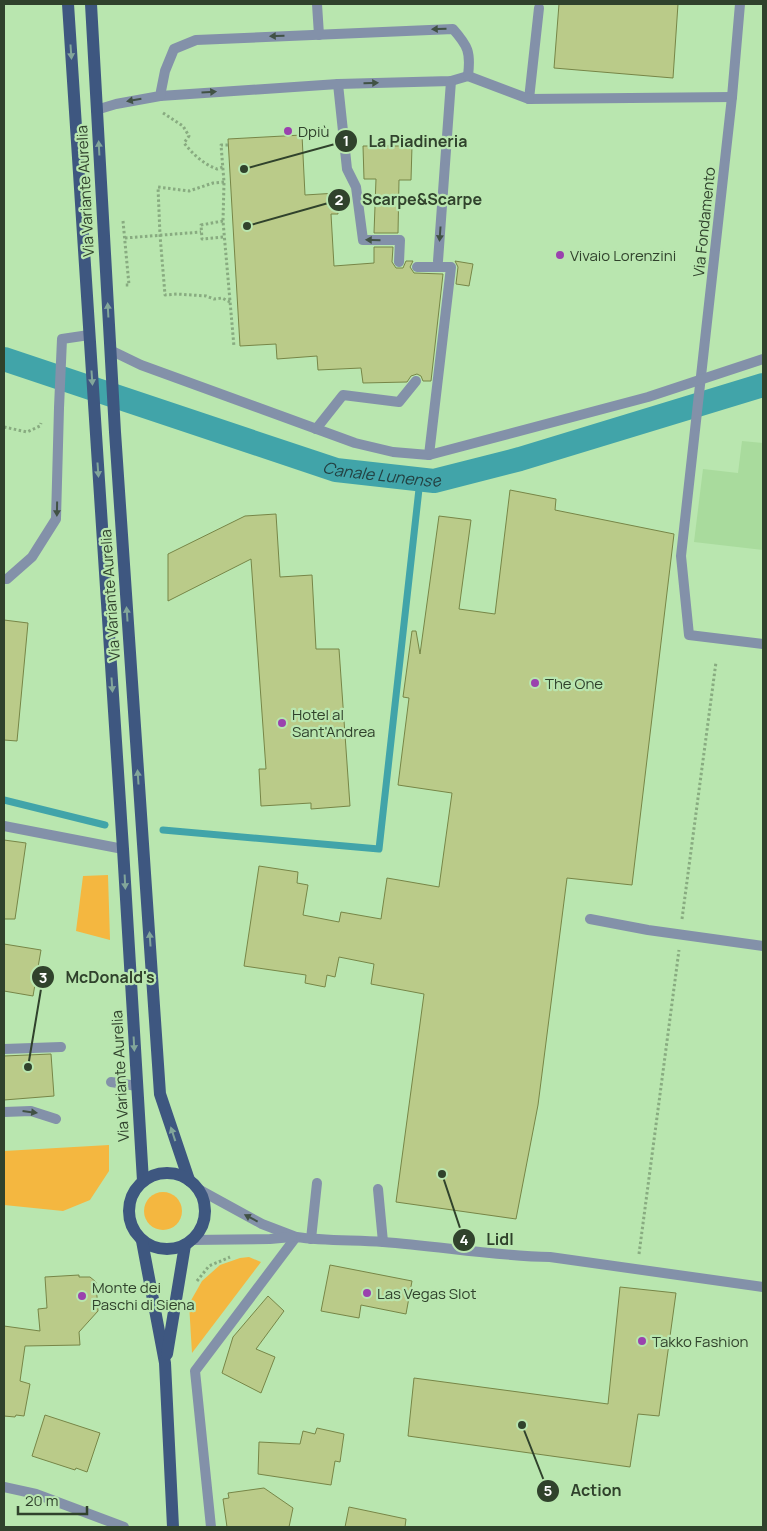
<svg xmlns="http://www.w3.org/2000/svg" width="767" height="1531" font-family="Manrope,sans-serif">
	<rect width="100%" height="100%" fill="#b9e6af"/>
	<path fill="#a9db9d" d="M742 441 763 443V550L694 542 703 469 738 473Z"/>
	<g fill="#f4b740">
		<path d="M108 875 110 940 76 931 83 876Z"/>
		<path d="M109 1145V1171L90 1200 63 1211 4 1205V1151Z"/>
		<circle cx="163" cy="1211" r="19"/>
		<path d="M249 1257 261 1262 192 1353 189 1304 202 1281 220 1265 240 1258Z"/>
	</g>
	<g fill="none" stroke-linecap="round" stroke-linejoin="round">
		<g stroke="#41a4a9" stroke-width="7">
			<path d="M4 800 105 825"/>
			<path d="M163 830 379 849 420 480"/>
		</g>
		<path stroke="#41a4a9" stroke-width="24" id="s1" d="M4 359 336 470 434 481 520 459 763 385"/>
	</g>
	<g fill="#bacb89" stroke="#778647">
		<path d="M559 4H678L673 78 554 68Z"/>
		<path d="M302 135 305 195 337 193 338 214H331L334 266 374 263V247H393L392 262 396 268H403L406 261H413L410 267 414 273 443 274 431 381H423L421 376 417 374 411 376 407 382 363 383 361 368 318 370 317 356 277 359 276 344 240 346 228 139Z"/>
		<path d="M363 146H412L411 180H399L398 233H374L376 179H364Z"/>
		<path d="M455 261 473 264 469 286 456 284 458 267Z"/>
		<path d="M510 490 556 499 555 510 674 534 632 885 567 878 538 1105 516 1219 396 1202 424 994 371 984 374 964 339 957 335 977 327 975 325 987 305 983 306 975 244 966 259 866 298 872 297 883 308 885 303 915 339 922 341 912 381 919 387 878 439 887 452 793 398 785 409 698 403 697 412 631H416L420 654 439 516 471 520 459 609 495 614Z"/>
		<path d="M276 514 280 577 312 575 316 649H339L350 806 311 809V803L261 806 259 769H266L251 559 168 601V554L245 516Z"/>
		<path d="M4 620 28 623 17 741 4 740Z"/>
		<path d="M4 840 26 843 15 919H4Z"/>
		<path d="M4 944 41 950 33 996 4 991Z"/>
		<path d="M51 1054 54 1096 4 1100V1056Z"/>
		<path d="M330 1265 412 1281 406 1314 361 1305 359 1318 321 1311Z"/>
		<path d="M79 1275V1277H90L96 1282 98 1311 79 1332 80 1345 25 1346 20 1381 30 1384 24 1416 16 1415 15 1417 4 1416V1326L40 1331 38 1309 47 1308 45 1277Z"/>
		<path d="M620 1287 676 1293 659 1416 638 1414 630 1467 408 1436 414 1378 608 1404Z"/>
		<path d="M268 1296 284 1311 256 1349 275 1357 261 1393 222 1373 233 1337Z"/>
		<path d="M45 1415 100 1433 87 1472 76 1468 75 1470 32 1456Z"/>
		<path d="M317 1428 344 1434 340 1462 335 1461 331 1485 258 1474 259 1442 300 1444 303 1431 315 1434Z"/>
		<path d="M264 1488 293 1508 289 1527H227L223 1499 229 1498 228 1493Z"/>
		<path d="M349 1507 406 1519 405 1527H345Z"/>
	</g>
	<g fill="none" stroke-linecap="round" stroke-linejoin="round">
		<g stroke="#88ab80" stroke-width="3" stroke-dasharray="2.5 2.5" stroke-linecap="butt">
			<path d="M163 113 183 126 189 136 184 143C193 154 203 164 217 169L223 167"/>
			<path d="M228 145H221L224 182 223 221 234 347"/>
			<path d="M224 182 213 183 189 191 158 187 160 235 165 295 177 294 206 296 214 299 222 298 230 302"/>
			<path d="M123 221 129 285H124"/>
			<path d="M223 221 201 225 202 239 224 237"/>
			<path d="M125 238 201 232"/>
			<path d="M4 427 27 432 40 426 41 423"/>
			<path d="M682 919 716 662"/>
			<path d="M639 1254 679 950"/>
			<path d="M197 1281 209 1266 230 1257"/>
		</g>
		<g stroke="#8391a9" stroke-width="10">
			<path d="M317 4 319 35"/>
			<path d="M740 4 732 97 681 556 689 635 763 644"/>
			<path d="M539 8 529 99 732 97"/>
			<path d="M338 84 347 169 356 187 363 240H400L399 262"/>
			<path d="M160 96 338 84 451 81 468 76 529 99"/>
			<path d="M96 110 116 104 160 96 165 71 174 49 196 40 453 29C468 46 471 52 468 76"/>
			<path d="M438 261 451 81"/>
			<path d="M417 267H451L429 455"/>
			<path d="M110 350 141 365 355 443 393 452 429 455 648 397 763 359"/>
			<path d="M316 429 343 395 399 402 416 381"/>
			<path d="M4 579H7L32 557 56 519 59 408 62 339 89 335"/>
			<path d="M590 919 648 930 763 946"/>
			<path d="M4 1049 61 1047"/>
			<path d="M111 1082 137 1086"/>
			<path d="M4 1112 31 1111 56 1119"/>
			<path d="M378 1189 383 1242"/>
			<path d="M311 1239 317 1183"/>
			<path d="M211 1527 195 1371 296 1237C325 1241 354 1240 383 1242 439 1246 494 1256 550 1257L763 1287"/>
		</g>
		<g stroke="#8391a9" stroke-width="10">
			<path d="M4 826 123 849"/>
			<path d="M198 1189 262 1224 296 1237"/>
			<path d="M192 1240 270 1239 292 1237"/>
			<path d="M4 1487 36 1494 124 1527"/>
		</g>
		<g stroke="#3e5780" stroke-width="12">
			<path d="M68 4 123 849 143 1181"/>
			<path d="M91 4 115 432 160 1094 189 1180"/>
			<circle cx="167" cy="1211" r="38"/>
			<path d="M142 1241 165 1363 173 1527"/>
			<path d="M167 1354 185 1245"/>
		</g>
	</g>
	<defs><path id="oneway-solid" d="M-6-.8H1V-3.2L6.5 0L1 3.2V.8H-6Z" transform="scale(1.25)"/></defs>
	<g fill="#415245">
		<use href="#oneway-solid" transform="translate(439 29) rotate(178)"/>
		<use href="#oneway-solid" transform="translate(277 36) rotate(178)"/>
		<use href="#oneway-solid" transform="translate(371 83) rotate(-2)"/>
		<use href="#oneway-solid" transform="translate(209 92) rotate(-4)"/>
		<use href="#oneway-solid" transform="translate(134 100) rotate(170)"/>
		<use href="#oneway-solid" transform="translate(440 234) rotate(94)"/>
		<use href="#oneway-solid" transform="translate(373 240) rotate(-179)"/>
		<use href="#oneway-solid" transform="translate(57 509) rotate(91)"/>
		<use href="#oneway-solid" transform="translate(30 1112) rotate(7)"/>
		<use href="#oneway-solid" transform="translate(251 1218) rotate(-152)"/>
	</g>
	<g fill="#82a69a">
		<use href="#oneway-solid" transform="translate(71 52) rotate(86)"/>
		<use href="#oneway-solid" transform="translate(99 148) rotate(-93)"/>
		<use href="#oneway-solid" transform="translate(108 310) rotate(-93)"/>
		<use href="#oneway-solid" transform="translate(92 378) rotate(86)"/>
		<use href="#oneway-solid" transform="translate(98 470) rotate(86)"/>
		<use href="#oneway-solid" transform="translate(127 614) rotate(-94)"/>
		<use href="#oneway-solid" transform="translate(112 685) rotate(86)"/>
		<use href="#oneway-solid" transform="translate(138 777) rotate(-94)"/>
		<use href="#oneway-solid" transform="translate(125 882) rotate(87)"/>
		<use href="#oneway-solid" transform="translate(150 939) rotate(-94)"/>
		<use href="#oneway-solid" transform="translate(134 1044) rotate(87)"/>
		<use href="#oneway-solid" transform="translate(173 1134) rotate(-108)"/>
	</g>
	<g fill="#9a42ae" stroke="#b9e6af" stroke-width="2">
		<circle cx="288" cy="131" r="5"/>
		<circle cx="560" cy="255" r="5"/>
		<circle cx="535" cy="683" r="5"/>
		<circle cx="282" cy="723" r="5"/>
		<circle cx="367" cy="1293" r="5"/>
		<circle cx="82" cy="1296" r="5"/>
		<circle cx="642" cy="1341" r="5"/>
	</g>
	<g text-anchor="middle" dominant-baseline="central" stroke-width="4.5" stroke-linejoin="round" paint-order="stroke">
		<g font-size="15" fill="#30422c" stroke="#b9e6af" text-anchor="start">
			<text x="298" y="131">Dpiù</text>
			<text x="570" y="255">Vivaio Lorenzini</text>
			<text x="545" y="683">The One</text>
			<text x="292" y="714">Hotel al<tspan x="292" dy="17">Sant'Andrea</tspan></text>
			<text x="92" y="1287">Monte dei<tspan x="92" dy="17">Paschi di Siena</tspan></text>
			<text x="377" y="1293">Las Vegas Slot</text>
			<text x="652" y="1341">Takko Fashion</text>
		</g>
		<g font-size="15" fill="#30422c" stroke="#b9e6af">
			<text transform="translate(85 191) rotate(-93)">Via Variante Aurelia</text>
			<text transform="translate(704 222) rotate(-84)">Via Fondamento</text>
			<text transform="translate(110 595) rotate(-94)">Via Variante Aurelia</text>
			<text transform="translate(120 1076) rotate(-93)">Via Variante Aurelia</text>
		</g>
		<g font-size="16" font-style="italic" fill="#234142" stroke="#b9e6af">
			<text stroke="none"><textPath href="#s1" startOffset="396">Canale Lunense</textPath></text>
		</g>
	</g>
	<path fill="none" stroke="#30422c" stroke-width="2" d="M244 169L346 141M247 226L339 200M28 1067L43 977M442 1174L464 1240M522 1425L548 1491"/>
	<g fill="#30422c" stroke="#b9e6af" stroke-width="2">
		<circle cx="244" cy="169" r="5"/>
		<circle cx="247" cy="226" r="5"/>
		<circle cx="28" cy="1067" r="5"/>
		<circle cx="442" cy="1174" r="5"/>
		<circle cx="522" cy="1425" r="5"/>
		<circle cx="346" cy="141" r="12"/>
		<circle cx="339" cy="200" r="12"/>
		<circle cx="43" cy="977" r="12"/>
		<circle cx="464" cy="1240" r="12"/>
		<circle cx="548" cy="1491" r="12"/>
	</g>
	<g font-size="15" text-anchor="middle" font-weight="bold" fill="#fff">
		<text x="346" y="146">1</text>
		<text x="339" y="205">2</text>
		<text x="43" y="983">3</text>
		<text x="464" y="1245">4</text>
		<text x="548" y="1496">5</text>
	</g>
	<g font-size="16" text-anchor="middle" font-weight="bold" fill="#30422c" stroke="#b9e6af" stroke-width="4.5" stroke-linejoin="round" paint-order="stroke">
		<text x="418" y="147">La Piadineria</text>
		<text x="422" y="205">Scarpe&amp;Scarpe</text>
		<text x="110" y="983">McDonald's</text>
		<text x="500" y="1245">Lidl</text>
		<text x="596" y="1496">Action</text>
	</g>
	<rect width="767" height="1531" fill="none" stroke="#30422c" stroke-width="10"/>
	<path d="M18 1506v8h69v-8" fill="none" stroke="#30422c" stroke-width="2.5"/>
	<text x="25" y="1506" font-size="15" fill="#30422c" stroke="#b9e6af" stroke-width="4" paint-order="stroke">20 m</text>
</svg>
